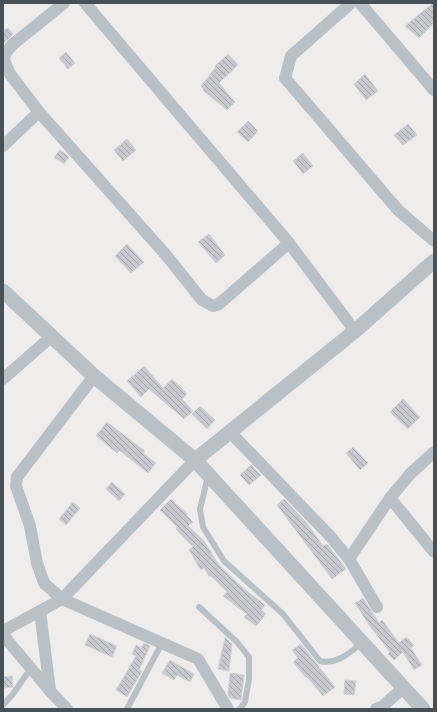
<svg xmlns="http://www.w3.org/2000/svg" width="437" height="712" font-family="'Exo 2',sans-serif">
	<defs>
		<pattern id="building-back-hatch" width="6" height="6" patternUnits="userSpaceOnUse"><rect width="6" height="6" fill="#c7c9cf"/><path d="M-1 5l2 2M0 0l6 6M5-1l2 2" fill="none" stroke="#a3a6ab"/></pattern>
	</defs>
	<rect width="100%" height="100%" fill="#efecec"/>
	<g fill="url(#building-back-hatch)" stroke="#d1d3d7">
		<path d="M433 3H434V23L419 38 405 26Z"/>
		<path d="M8 28 13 34 4 43 3 31Z"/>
		<path d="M66 52 75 63 68 69 59 58Z"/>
		<path d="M228 54 238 65 219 83 235 102 227 110 204 91 201 86 216 67 215 66Z"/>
		<path d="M365 74 378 91 366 100 354 84Z"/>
		<path d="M248 121 258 131 248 142 237 132Z"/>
		<path d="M408 124 417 135 403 145 394 135Z"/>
		<path d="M127 139 136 150 123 161 114 150Z"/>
		<path d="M60 150 69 157 64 164 54 157Z"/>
		<path d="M303 153 313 166 303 174 293 161Z"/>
		<path d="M209 234 225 255 216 263 198 242Z"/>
		<path d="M127 244 144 262 131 273 115 256Z"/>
		<path d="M144 366 163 388 172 379 187 394 182 399 193 411 184 419 149 389 141 397 127 381Z"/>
		<path d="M403 399 420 417 408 429 390 412Z"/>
		<path d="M200 406 215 420 207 429 192 414Z"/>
		<path d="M107 422 145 451 143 453 156 463 148 473 119 450 117 453 96 436Z"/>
		<path d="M353 447 368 463 360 470 346 453Z"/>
		<path d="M251 465 261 475 249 485 240 475Z"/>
		<path d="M112 482 125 494 119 501 106 489Z"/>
		<path d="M171 499 187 514 186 515 193 522 188 526 204 541 218 564 243 588 265 605 261 610 266 614 256 626 244 617 247 614 223 596 227 592 211 576H209L204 568 201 570 189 550 193 547 176 529 177 527 160 510Z"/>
		<path d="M284 499 306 522 323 546 327 544 346 569 332 579 277 505Z"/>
		<path d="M73 502 80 508 66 525 59 519Z"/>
		<path d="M363 598 379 623 382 620 399 643 406 637 414 645 411 648 422 665 414 670 403 652 394 660 388 654 390 652 369 625 355 603Z"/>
		<path d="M90 634 117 646 112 657 85 645Z"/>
		<path d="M225 637 232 644 229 671 218 669Z"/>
		<path d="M144 643 150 646 139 670 142 671 127 697 116 690 136 656 132 654 136 645 141 648Z"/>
		<path d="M301 644 335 687 323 696 307 677 306 678 293 662 298 658 292 650Z"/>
		<path d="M170 660 194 674 190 682 177 675 174 680 162 673Z"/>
		<path d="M230 673 244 675 241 700 230 698 228 695Z"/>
		<path d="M12 676 13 687 3 688V677Z"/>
		<path d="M345 680 356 681 354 695 344 694Z"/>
	</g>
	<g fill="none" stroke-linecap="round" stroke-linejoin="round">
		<g stroke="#b9c1c7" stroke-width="6">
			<path d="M208 476 200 509 203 527 224 561 283 614 320 661C337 665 349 653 362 643"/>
			<path d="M199 607 237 642 249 657V679L245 702 240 709"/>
			<path d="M3 705 13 694 31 668"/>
			<path d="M127 709 162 643"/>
		</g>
		<g stroke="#b9c1c7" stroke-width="12">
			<path d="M64 3 12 45 5 54 4 60 10 74 39 112 166 255 202 300 213 306 219 304 289 243"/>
			<path d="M85 3 289 243 355 331"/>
			<path d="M351 3 291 56 285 78 398 210 434 241"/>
			<path d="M360 3 434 90"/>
			<path d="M3 146 39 112"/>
			<path d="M94 376 17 477 16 486 30 526 37 563 44 583 62 599 198 659 228 709"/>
			<path d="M3 379 52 336"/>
			<path d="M230 432 330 536 349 559 377 607"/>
			<path d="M390 498 434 552"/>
			<path d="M349 559 390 498 410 474 434 452"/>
			<path d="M40 611 50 691 67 709"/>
			<path d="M3 631 62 599 195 460"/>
			<path d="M3 635 50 691"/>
			<path d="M376 709 383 706 403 688"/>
		</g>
		<g stroke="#b9c1c7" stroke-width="15">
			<path d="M3 291 94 376 195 460 423 709"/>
			<path d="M195 460 355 331 434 261"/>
		</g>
	</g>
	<rect width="437" height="712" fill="none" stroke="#465057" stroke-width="8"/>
</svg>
